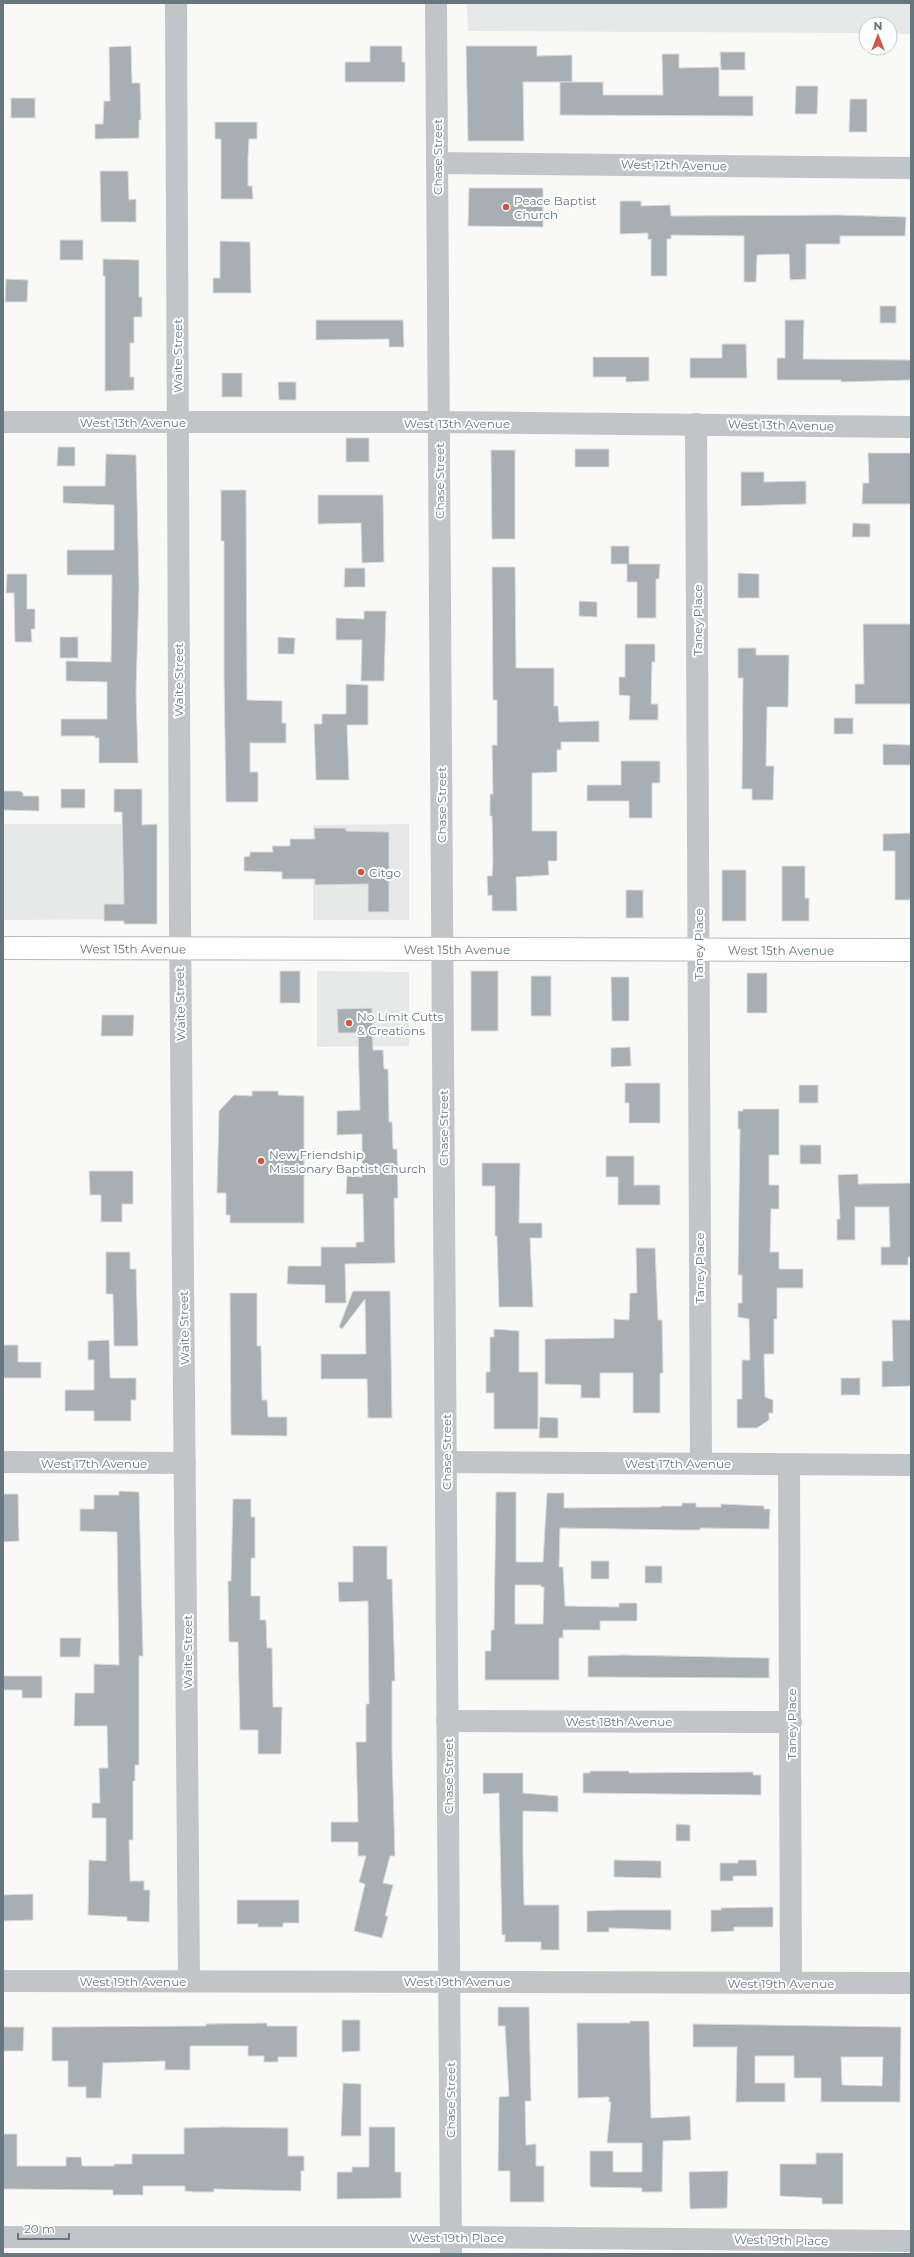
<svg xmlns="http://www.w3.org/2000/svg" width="914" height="2257" font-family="Montserrat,sans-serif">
	<rect width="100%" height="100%" fill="#f9f9f8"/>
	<g fill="#e7e9e8">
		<path d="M467 3H911V34L890 33V24H866V33L468 31Z"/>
		<path d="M3 824H157V919L3 920Z"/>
		<path d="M409 824V920H313V825Z"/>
		<path d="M317 971 409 972V1046L317 1047Z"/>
	</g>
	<g fill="#a7afb4" stroke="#dbdbda" fill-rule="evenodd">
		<path d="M131 46 132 83H140L141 120H139V138L95 139V124H103L104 101H110L109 47Z"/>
		<path d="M370 46H402V62H405V82H345V62H370Z"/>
		<path d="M466 46H537V56L572 55V82H523L524 141H468Z"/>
		<path d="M720 52H745V70H721Z"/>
		<path d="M662 54H679V68L719 67V96H753V116L560 115V82H603V95H663Z"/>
		<path d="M796 86H818L817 114H795Z"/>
		<rect x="11" y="98" width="24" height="20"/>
		<path d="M850 99H867V132H849Z"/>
		<path d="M215 122H257V139H249L248 158V186H252L253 199H221V139H215Z"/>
		<path d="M100 171H128L129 200 136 199V222H101Z"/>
		<path d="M469 188H543V227L468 226Z"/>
		<path d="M620 201H641V206L670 205 671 216 839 215 906 217 905 236H840V244H806V279L790 280 789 254 757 255 756 282H744V236L671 235V239H667V276H651V239L648 240V233L620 234Z"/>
		<rect x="60" y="240" width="23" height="20"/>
		<path d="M220 241 250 242 251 293H213V278H220Z"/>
		<path d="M103 259 139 260V297H142V317H134V343H130V377H134V390L105 391V276H103Z"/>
		<path d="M6 279 28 280 27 302H5Z"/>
		<rect x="880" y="306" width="16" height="17"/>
		<path d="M316 320H403L404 347H389V339L316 340Z"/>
		<path d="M785 320H804L803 359 911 360V380L841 382V380H777V358H785Z"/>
		<path d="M722 344H746L747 378H690V358H722Z"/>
		<path d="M593 357H649V381L626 382V377H593Z"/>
		<rect x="222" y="373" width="20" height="24"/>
		<path d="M278 382H296V400H279Z"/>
		<rect x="346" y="438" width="23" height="24"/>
		<path d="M58 447H75V466H57Z"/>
		<rect x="575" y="449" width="34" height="18"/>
		<path d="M491 450H515V539H492Z"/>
		<path d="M868 453H911V504H862L863 483H869Z"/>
		<path d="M106 454 136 455 139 587 136 691 138 763H99V738H95V736H61V719H107V682L66 681V661L111 662 112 575H67V550H114V505L63 503V486H105Z"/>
		<path d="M741 472H764V482L806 481V504L741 506Z"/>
		<path d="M221 490H246L247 700 282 701V723H286V743H250V772H258V802H226L224 676V541H221Z"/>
		<path d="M318 495H383L384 562 362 563 361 523 318 524Z"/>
		<path d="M853 523 870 524V537H852Z"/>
		<path d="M611 546H629V564H660L659 579H656V618H637V582H627V564H611Z"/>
		<path d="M492 567H515L516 668H554V706H558L559 722 599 721V742H561V750H557V772L532 773V831H557V861H548L549 875 516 877 517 911H492V895L488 896 487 876H492L493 861 492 816H490V794H493L492 745H497V700H493Z"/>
		<path d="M345 568H365V587H344Z"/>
		<path d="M738 573 759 574V598H738Z"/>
		<path d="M7 574H27V609H35V629H31L32 642H15L14 593H6Z"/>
		<path d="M579 601 597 602V617L579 616Z"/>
		<path d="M364 611H386L384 681H361L362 640H336V618L364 619Z"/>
		<path d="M863 624H911V704H855V684H864Z"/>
		<rect x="60" y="637" width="18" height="21"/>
		<path d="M278 637 295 638 294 654H278Z"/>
		<path d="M625 644H655V662H652L651 704H658V720H629L630 696 619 695V677H625Z"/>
		<path d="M738 648H756V655H789L788 707H767L766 766H774L773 800H752V789H742L743 678H738Z"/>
		<path d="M346 684 368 685V725H347L349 780H316L314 724H322V714H346Z"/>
		<rect x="834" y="718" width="19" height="16"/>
		<path d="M883 744 911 745V765H883Z"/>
		<path d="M621 761H660V783H652V818H629V801H587V785H621Z"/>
		<rect x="61" y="789" width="24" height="19"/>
		<path d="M114 789H142V825L157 824V924H124V921H104V904H124L122 812H114Z"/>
		<path d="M3 791H20L23 793V796H39V811L3 810Z"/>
		<path d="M314 828H346V831L389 832V912H368V884L315 885V879H282V872L244 871V857L250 856V852H273L272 846H290V839H315Z"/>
		<path d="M911 833V900H895V851H883V834Z"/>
		<path d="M782 866H805V898H809V921H782Z"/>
		<rect x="722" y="870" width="24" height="51"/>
		<rect x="626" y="890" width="17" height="28"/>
		<rect x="280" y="971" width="20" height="32"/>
		<rect x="471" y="971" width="27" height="60"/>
		<rect x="747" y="973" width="20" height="40"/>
		<rect x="531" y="976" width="20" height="40"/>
		<path d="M611 977H629V1021H612Z"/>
		<path d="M372 1008 373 1050H383L384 1069H388L389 1122H392L393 1149H397L398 1198H394L395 1263 345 1264 346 1303H325V1285L287 1284 288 1266H321V1247H356V1242H364L363 1194H346L347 1176 362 1177V1134L337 1135V1111L360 1110 358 1033H338L337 1009Z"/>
		<path d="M102 1015H134L133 1036H101Z"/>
		<path d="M630 1047 631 1066 611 1067V1048Z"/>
		<path d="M625 1083H660V1123H629V1103H625Z"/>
		<rect x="799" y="1085" width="19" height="18"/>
		<path d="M252 1091H278V1095L304 1096V1223H230V1215H226V1193H217L219 1111 234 1095 252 1096Z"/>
		<path d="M743 1109H779V1155H769V1185H779V1209H771L770 1252H779V1269H803V1288H777V1319H774V1354H764L765 1397 773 1400V1413H769V1420L757 1428H737V1399H742V1360H750L749 1319 738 1317V1303H742V1275H738L740 1129H738V1111H743Z"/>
		<rect x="800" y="1145" width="21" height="19"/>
		<path d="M606 1156H634V1185H660V1205H618V1177H606Z"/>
		<path d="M482 1163H520L519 1223H542V1238H530L533 1307H499L497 1236H495V1186H482Z"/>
		<path d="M89 1171H133V1204H122V1222H101V1195H90Z"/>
		<path d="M858 1174V1184L911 1183V1257H908V1265H881V1247H890L889 1207H855V1240H837V1219H840L838 1175Z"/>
		<path d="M636 1248H655L658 1320H662L663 1373H660V1413H633V1373H600V1398H581V1385L545 1384V1339L614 1338V1319L629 1320 630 1293H637Z"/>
		<path d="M106 1252H130V1269H136L138 1346H114L113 1294H106Z"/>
		<path d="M353 1291H390L392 1418H368L367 1379H321V1354H366L365 1299 342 1329 339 1327Z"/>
		<path d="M230 1293H257V1346H261L262 1400H267L268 1417H287V1436L231 1435Z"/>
		<path d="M892 1320H911V1386L882 1387V1361H893Z"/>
		<path d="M494 1329 519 1331V1372H538V1429H494V1393H486V1372H490V1337H494Z"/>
		<path d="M109 1340 110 1378H136V1400H131V1421H94V1411H65V1390H94V1360H88V1341Z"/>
		<path d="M3 1345H18V1362H41V1378H3Z"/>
		<rect x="841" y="1378" width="19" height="17"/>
		<path d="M540 1417 558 1418V1438H539Z"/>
		<path d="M119 1491 139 1492 143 1656H139V1765H135V1781H133V1840H129L130 1881H144V1890H150L149 1922 127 1921V1917L88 1915 89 1860 106 1861V1818H92V1803H100L99 1768H108L107 1726H74L75 1693H94V1664L119 1665 117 1532 80 1531V1509H94V1495H119Z"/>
		<path d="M496 1492H516V1562H543L547 1493H564V1508L661 1507V1506H682V1503H696V1507H721V1504L764 1506V1509H770L769 1529 700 1528V1530H682L560 1528 559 1567H563L565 1606 619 1607V1603H637V1621H600V1630H563V1638H559V1680H485V1651H491V1630H494ZM515 1585H541V1587H544L543 1624H515Z"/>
		<path d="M3 1494H18L19 1541 3 1542Z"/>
		<path d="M233 1499H251V1517H255V1558H251V1596H260V1620H266L267 1648H272L273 1707H282L281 1754H258V1730H240L238 1642H229L228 1581H231Z"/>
		<path d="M353 1546H387V1579H392L395 1681H392V1753L395 1856H390L383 1883 393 1885 385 1916H388L382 1938 354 1931 365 1884 359 1882 366 1856H358V1842H331V1822H358L356 1742H366V1704H369L368 1601 339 1602 338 1582H353Z"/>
		<rect x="591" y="1561" width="18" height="18"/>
		<rect x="645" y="1566" width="17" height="17"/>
		<path d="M60 1638H81L80 1657H60Z"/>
		<path d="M623 1655 769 1658V1678L588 1677V1656Z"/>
		<path d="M3 1676H42V1698H22V1690H3Z"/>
		<path d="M590 1771H629V1773L753 1772V1775H761V1795L583 1793V1773H590Z"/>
		<path d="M483 1773H523V1793L558 1796V1812L523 1811V1858L524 1905H559V1950H541V1942H505V1935H502L499 1793 483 1794Z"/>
		<path d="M676 1824 690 1825V1841H676Z"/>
		<path d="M614 1860 661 1861V1878L614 1877Z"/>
		<path d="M738 1860H756L757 1876H733V1881H720V1863H738Z"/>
		<path d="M33 1894V1920L3 1921V1895Z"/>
		<path d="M237 1900H299V1923H283V1927H258V1924H237Z"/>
		<path d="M773 1907V1927H734V1931L711 1932V1910H721V1908Z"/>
		<path d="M617 1910H671V1930L609 1928V1932H587V1911Z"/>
		<path d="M498 2007H529L531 2101H525L526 2145 536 2144V2166H544V2202H510V2171H498L499 2097 509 2096 505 2026H498Z"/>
		<path d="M342 2020H360V2051L342 2052Z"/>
		<path d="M630 2021H649L651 2118 690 2116 691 2140 663 2141 662 2192H642V2188L591 2187 590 2185V2151H613V2172H642V2143H607L611 2102H609V2097L578 2098 577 2023H630Z"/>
		<path d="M267 2023V2026H297V2057H278V2062H264V2056H248V2046H190V2070H165V2061L103 2063 101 2098H86V2087H68V2061H52V2027L206 2026V2024Z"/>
		<path d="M693 2024 901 2027 900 2102H821V2078H794V2056H755V2083H785V2102H736L737 2047H693ZM841 2057H883L882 2086 842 2085Z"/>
		<path d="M3 2027H24L23 2051H3Z"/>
		<path d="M343 2083 361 2084V2136H341Z"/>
		<path d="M224 2127 288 2128V2156H304V2171H301V2191L214 2189V2192H194L185 2191V2186H143V2195H113V2190L3 2189V2134H17V2166H66V2157H81L82 2166H114V2164H132V2154H184V2128Z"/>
		<path d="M369 2127H395V2172H401V2198L337 2199V2172H352V2167H369Z"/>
		<path d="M816 2153H843V2204H822V2198L780 2196V2164H816Z"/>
		<path d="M728 2171 727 2208 690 2209 689 2172Z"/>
	</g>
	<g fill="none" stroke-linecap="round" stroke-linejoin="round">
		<g stroke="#b3b8bb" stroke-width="24">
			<g id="major">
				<path id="s1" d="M3 948 911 950"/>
			</g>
		</g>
		<g stroke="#c1c5c8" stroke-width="22">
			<path d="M176 3 180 922 189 1981"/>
			<path d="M436 3 451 2254"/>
			<path d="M437 163 911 168"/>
			<path d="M3 422H438L911 427"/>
			<path d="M696 424 701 1463"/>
			<path d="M3 1462 185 1463"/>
			<path d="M446 1462 911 1465"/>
			<path d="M789 1465 791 1983"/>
			<path d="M447 1721 791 1722"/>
			<path d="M3 1981 911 1983"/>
			<path d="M3 2237H451L911 2241"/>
		</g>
		<use href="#major" stroke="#fff" stroke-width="22"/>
	</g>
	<g fill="#d15640" stroke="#fff" stroke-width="1.5">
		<circle cx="506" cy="207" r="4"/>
		<circle cx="361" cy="872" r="4"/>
		<circle cx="349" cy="1023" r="4"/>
		<circle cx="261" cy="1161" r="4"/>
	</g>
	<g text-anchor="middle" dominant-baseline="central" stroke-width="4" stroke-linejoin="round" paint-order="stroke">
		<g font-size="12" fill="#67777f" stroke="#fff">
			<text transform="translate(437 157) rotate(-90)">Chase Street</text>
			<text transform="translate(674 165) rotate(1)">West 12th Avenue</text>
			<text transform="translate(177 356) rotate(-90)">Waite Street</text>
			<text x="133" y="422">West 13th Avenue</text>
			<text x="457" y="423">West 13th Avenue</text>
			<text transform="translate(781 425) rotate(1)">West 13th Avenue</text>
			<text transform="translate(439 481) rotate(-90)">Chase Street</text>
			<text transform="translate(697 620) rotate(-90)">Taney Place</text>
			<text transform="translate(178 680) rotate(-90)">Waite Street</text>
			<text transform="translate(441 805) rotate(-90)">Chase Street</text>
			<text transform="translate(698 944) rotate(-90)">Taney Place</text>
			<text stroke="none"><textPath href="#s1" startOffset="130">West 15th Avenue</textPath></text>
			<text stroke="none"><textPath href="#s1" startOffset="454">West 15th Avenue</textPath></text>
			<text stroke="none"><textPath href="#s1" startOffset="778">West 15th Avenue</textPath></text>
			<text transform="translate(180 1004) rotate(-91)">Waite Street</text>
			<text transform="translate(443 1128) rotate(-90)">Chase Street</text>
			<text transform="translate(699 1268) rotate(-90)">Taney Place</text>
			<text transform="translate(184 1328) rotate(-91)">Waite Street</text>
			<text transform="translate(446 1452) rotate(-90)">Chase Street</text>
			<text x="94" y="1463">West 17th Avenue</text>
			<text x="678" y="1463">West 17th Avenue</text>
			<text transform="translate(187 1652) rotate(-90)">Waite Street</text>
			<text x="619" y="1721">West 18th Avenue</text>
			<text transform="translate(791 1724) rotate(-90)">Taney Place</text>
			<text transform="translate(448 1776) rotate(-90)">Chase Street</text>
			<text x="133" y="1981">West 19th Avenue</text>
			<text x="457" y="1981">West 19th Avenue</text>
			<text x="781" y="1983">West 19th Avenue</text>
			<text transform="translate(450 2100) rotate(-90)">Chase Street</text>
			<text x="457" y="2237">West 19th Place</text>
			<text transform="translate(781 2240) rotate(1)">West 19th Place</text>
		</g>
		<g font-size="12" fill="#67777f" stroke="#fff" text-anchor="start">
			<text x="514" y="200">Peace Baptist<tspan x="514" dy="14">Church</tspan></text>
			<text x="369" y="872">Citgo</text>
			<text x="357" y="1016">No Limit Cutts<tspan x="357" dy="14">&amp; Creations</tspan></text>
			<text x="269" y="1154">New Friendship<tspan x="269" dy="14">Missionary Baptist Church</tspan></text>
		</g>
	</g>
	<rect width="914" height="2257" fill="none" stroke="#67777f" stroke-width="8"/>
	<g transform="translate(878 36)"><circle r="19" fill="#ffffff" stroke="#c2c9cc"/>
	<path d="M0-3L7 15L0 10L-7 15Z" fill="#d15640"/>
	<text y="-6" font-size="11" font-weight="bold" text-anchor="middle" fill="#67777f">N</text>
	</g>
	<path d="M18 2233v6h51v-6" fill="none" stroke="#67777f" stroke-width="2"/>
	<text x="24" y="2233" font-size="12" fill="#67777f" stroke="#ffffff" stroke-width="3" paint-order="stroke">20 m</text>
</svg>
